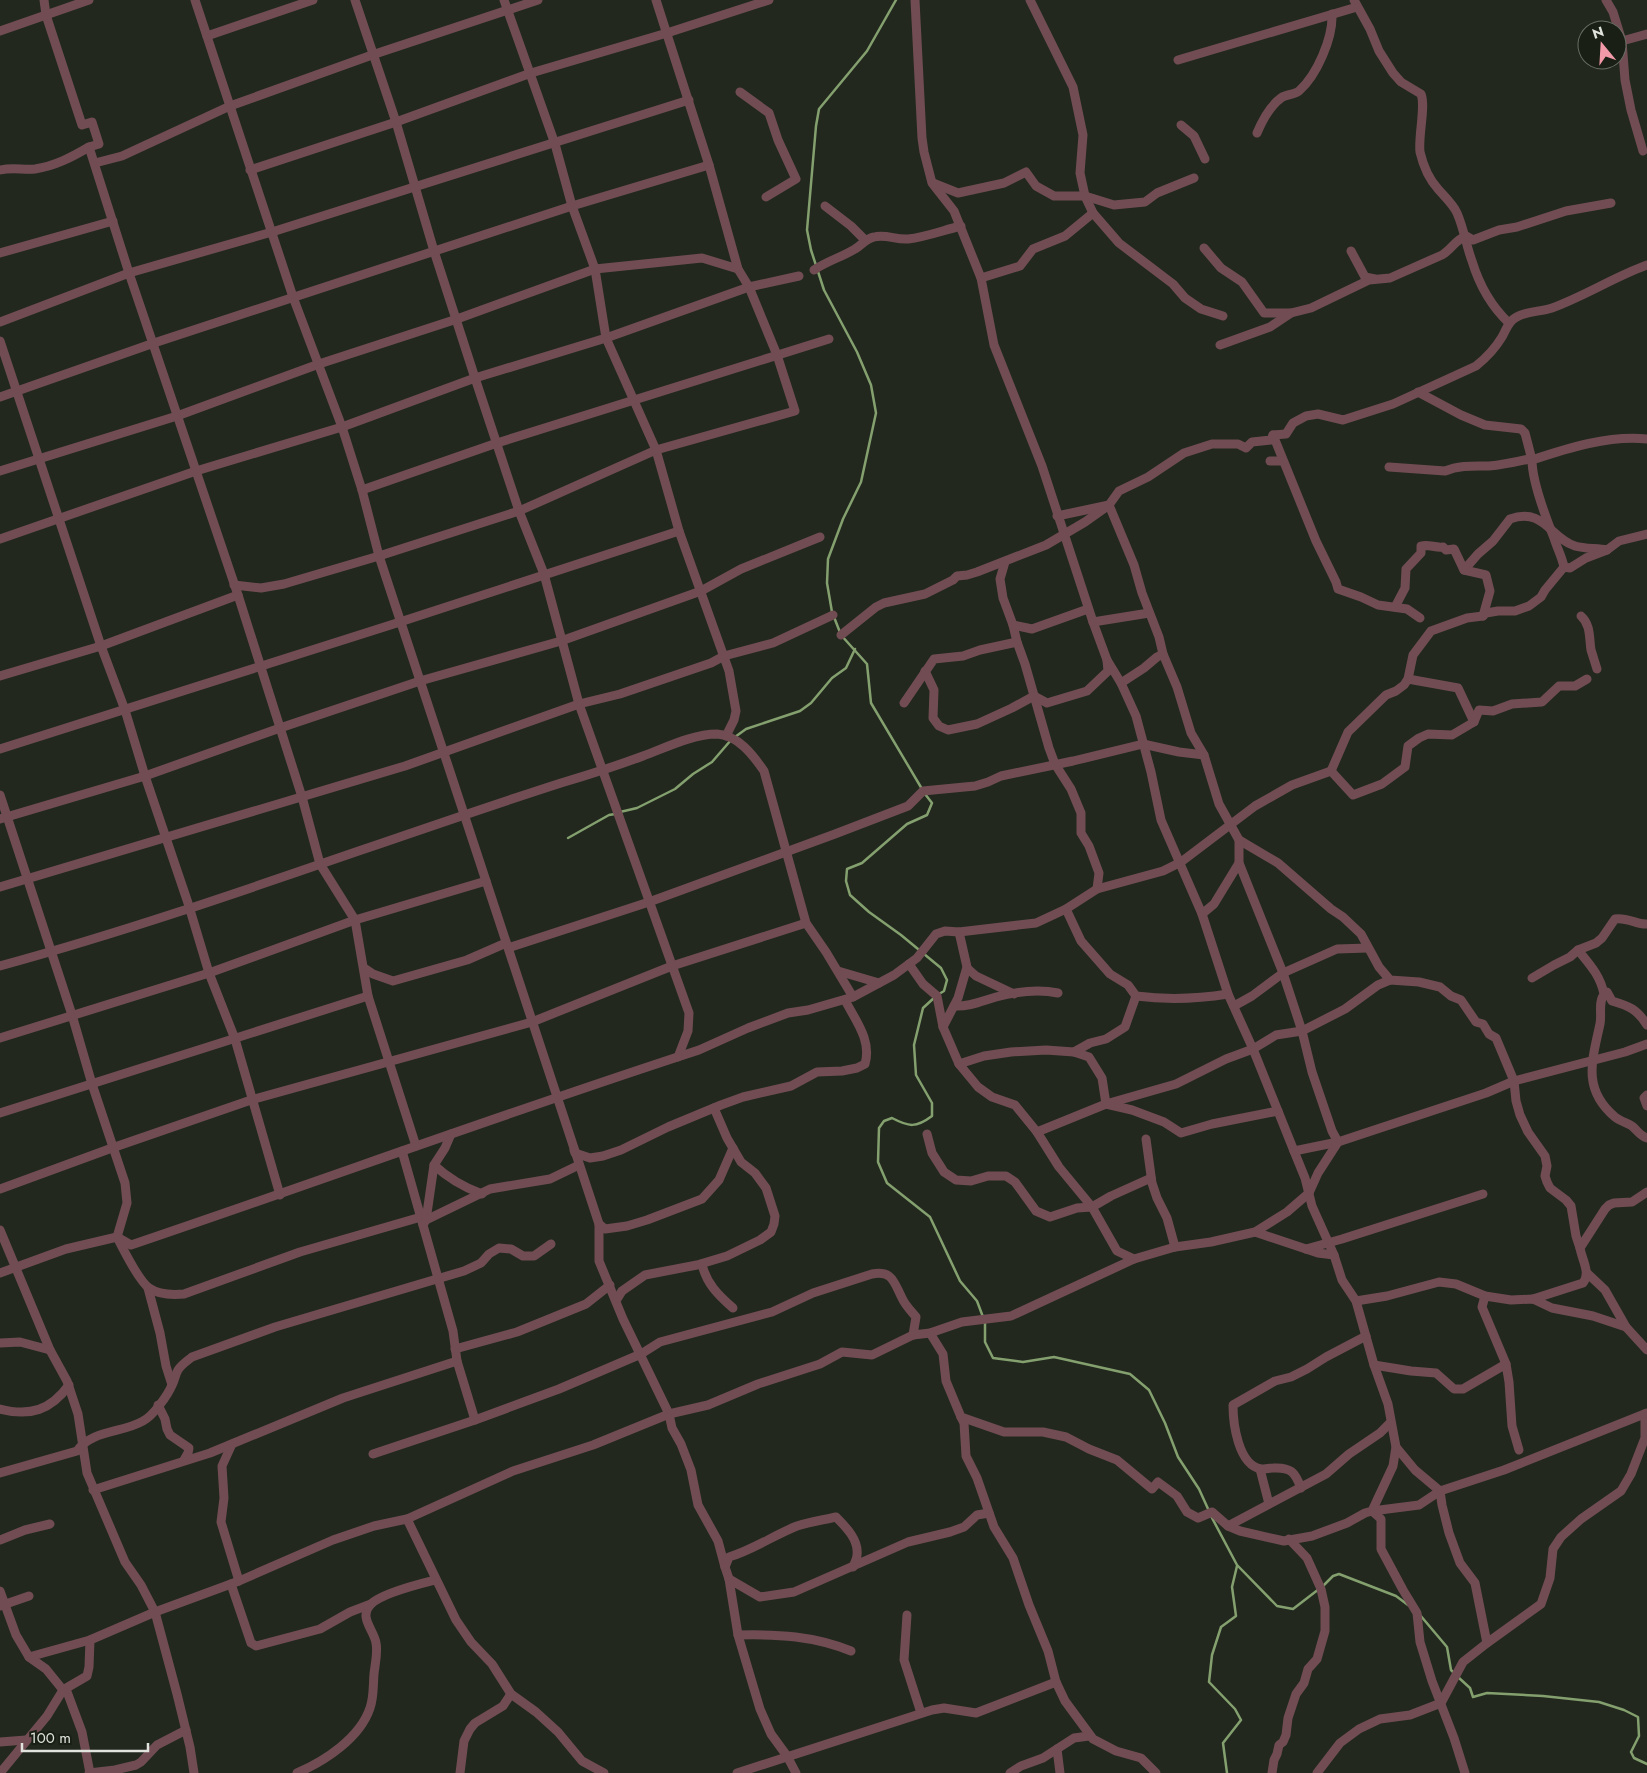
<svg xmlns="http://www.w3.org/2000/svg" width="1647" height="1773" font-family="Jost,sans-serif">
	<rect width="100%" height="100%" fill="#22281e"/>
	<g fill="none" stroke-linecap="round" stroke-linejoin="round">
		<g stroke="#84a06e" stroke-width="2.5">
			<path d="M832 612 827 583 828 559 843 519 861 482 876 413 871 385 857 352 824 290 811 250 807 230 816 126 819 109 867 51 896 0"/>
			<path d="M834 617 841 635 867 664 871 703 922 789"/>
			<path d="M735 737 746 729 800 711 811 703 832 678 846 668 855 649"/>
			<path d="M925 794 932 803 927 815 907 824 862 863 847 869 846 881 850 895 869 912 901 935 941 968 947 980 944 991 939 994"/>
			<path d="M620 812 637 808 675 789 693 774 712 762 731 740"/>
			<path d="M568 838 609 815 615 814"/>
			<path d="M935 997 923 1008 914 1045 916 1075 932 1103V1116C916 1128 909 1127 892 1118L884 1121 879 1128 878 1162 887 1183 930 1217 960 1281 977 1301 983 1317"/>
			<path d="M985 1322V1342L993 1358 1023 1362 1054 1357 1130 1374 1149 1390 1165 1423 1178 1457 1199 1489 1209 1511"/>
			<path d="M1211 1516 1237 1565 1277 1606 1293 1609 1319 1589"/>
			<path d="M1323 1586 1333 1576 1339 1574 1396 1596 1408 1605"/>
			<path d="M1420 1615 1447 1647 1451 1670 1454 1673"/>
			<path d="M1458 1677 1470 1688 1473 1697 1487 1693 1543 1696 1599 1702 1624 1710 1638 1717 1639 1736 1631 1752 1634 1758 1647 1764"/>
			<path d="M1227 1773 1223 1743 1241 1720 1235 1709 1209 1682 1212 1655 1221 1627 1236 1616 1232 1587 1237 1566"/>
		</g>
		<g stroke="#714d53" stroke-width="9">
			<path d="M44 0 46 15 82 125 92 122 99 144 89 147 129 273 238 595 302 797 320 864 355 920 368 996 416 1146"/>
			<path d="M195 0 293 297 342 427 362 490 379 556 599 1224V1261L623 1319 669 1414 672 1428 681 1444 691 1470 698 1505 718 1541 725 1567 729 1579 738 1635 760 1709 771 1734 787 1756 796 1773"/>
			<path d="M355 0 396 122 434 251 475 378 519 511 544 574 579 704 689 1013 688 1031 678 1057"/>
			<path d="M504 0 555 144 572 206 595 269 606 338 656 450 679 531 729 671 736 711 734 720 726 736"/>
			<path d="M915 0 922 138 924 152 932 183 954 211 981 278 994 345 1042 466 1093 622 1107 660 1121 683 1136 716 1151 772 1161 820 1202 914 1228 994 1253 1049 1294 1151 1305 1178 1312 1206 1334 1255 1342 1280 1356 1301 1374 1365 1388 1404 1396 1447 1393 1466 1372 1511 1365 1513 1347 1523 1312 1536 1284 1541 1240 1531 1228 1526 1212 1512 1198 1518 1187 1512 1177 1496 1158 1482 1152 1489 1117 1460 1089 1449 1066 1437 1043 1432H1004L961 1417 946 1381 943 1354 930 1333"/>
			<path d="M1030 0 1073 87 1083 135 1080 173 1085 196 1093 213 1119 243 1173 284 1185 298 1201 309 1223 316"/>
			<path d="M1354 0 1370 29 1379 51 1393 73 1401 82 1421 94C1426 106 1418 136 1420 152 1423 165 1429 179 1438 189 1445 197 1453 204 1457 213 1464 229 1466 245 1472 261 1479 284 1492 307 1509 323"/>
			<path d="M1606 0 1613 12 1622 41 1625 80 1631 110 1643 151"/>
			<path d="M0 31 89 0"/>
			<path d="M207 36 313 0"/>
			<path d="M1622 41 1647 34"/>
			<path d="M1178 60 1357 7"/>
			<path d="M740 92 769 113 778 140 796 179 766 197"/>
			<path d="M1181 125 1194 136 1205 159"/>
			<path d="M1257 133C1262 121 1270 106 1281 98 1286 94 1294 95 1299 91 1317 75 1333 38 1332 14"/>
			<path d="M95 163 122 156 230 106 372 55 538 0"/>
			<path d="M0 170C12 167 23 170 35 169 55 166 72 157 89 147"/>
			<path d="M250 170 396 122 531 73 667 33 769 0"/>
			<path d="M933 183 958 193 1004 183 1026 172 1036 186 1054 196H1085L1114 205 1145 202 1157 193 1194 178"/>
			<path d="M825 206 851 226 865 240"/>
			<path d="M1204 248 1221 268 1242 282 1264 313H1291L1311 308 1369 280 1390 278 1442 255C1452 249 1455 240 1466 236L1473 240 1499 230 1517 227 1566 211 1611 203"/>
			<path d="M1351 251 1365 277 1375 279"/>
			<path d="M0 253 113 221"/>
			<path d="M814 270C827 261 842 257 855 249 862 245 865 239 874 237 886 234 896 240 908 239 926 237 944 230 961 226"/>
			<path d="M981 278 1020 266 1033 249 1065 236 1093 213"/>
			<path d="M0 322 129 273 272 232 689 100"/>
			<path d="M0 341 101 646 125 710 145 776 188 903 209 973 235 1039 280 1195"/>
			<path d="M1220 345 1270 327 1291 313"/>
			<path d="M0 397 154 343 572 206 709 165"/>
			<path d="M1273 435 1316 541 1336 582 1338 589 1361 597 1378 605 1407 609 1420 618"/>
			<path d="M1270 461H1283"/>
			<path d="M1389 467 1445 471C1459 465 1474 466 1489 466 1502 465 1516 462 1529 459L1532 460 1525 433 1521 429 1485 425 1461 415 1418 392"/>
			<path d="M0 471 177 416 319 364 457 319 595 269 702 258 738 269"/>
			<path d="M362 490 497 443 829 339"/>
			<path d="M0 539 196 471 342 427 475 378 606 338 749 287 799 276"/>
			<path d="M1005 562 1000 579 1003 598 1013 625 1017 642 1025 664 1049 748 1055 764 1071 789 1081 813V833L1089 846 1099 873 1097 889"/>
			<path d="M1564 567C1562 557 1557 548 1554 538 1546 518 1532 481 1532 460 1568 448 1609 435 1647 439"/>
			<path d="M1464 570 1478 554 1493 541 1510 519C1544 507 1550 538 1575 546 1585 549 1597 548 1607 550"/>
			<path d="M234 585 261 588 284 584 379 556 519 511 656 450 795 411 777 355 749 287 738 269 709 165 656 0"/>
			<path d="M1395 607 1405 588 1406 569 1421 553V546C1429 544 1435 548 1443 547L1446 550 1454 549 1464 570 1486 575 1490 591 1483 616"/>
			<path d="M1581 616C1591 625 1589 638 1591 650 1593 656 1595 663 1597 669"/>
			<path d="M1093 622 1149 613"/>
			<path d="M1013 625 1032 629 1088 609"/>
			<path d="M841 635 876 607 884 603 925 594 953 580 957 576 967 575 977 572 1046 545 1085 522 1109 505 1119 491 1148 477 1184 453 1212 444H1238L1246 448 1252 442 1271 440 1273 435 1286 434 1293 423 1306 416 1318 414 1343 420 1393 404 1476 366C1486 358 1496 347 1502 337 1506 330 1508 322 1515 318 1525 311 1540 312 1552 308 1585 296 1614 277 1647 265"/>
			<path d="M925 671 934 690 933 718 939 726 948 730 977 724 1012 708 1034 696"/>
			<path d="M0 676 101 646 238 595"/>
			<path d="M1408 679 1458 688 1474 722"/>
			<path d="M1121 683 1144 668 1157 657 1163 654"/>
			<path d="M1034 696 1047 703 1087 691 1108 671 1107 660"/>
			<path d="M904 703 934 659 963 656 980 650 1017 642"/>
			<path d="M0 749 400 622 679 531"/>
			<path d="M1331 771 1348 732 1386 695 1396 691 1404 685 1408 679 1413 655 1431 631 1467 618 1483 616 1486 613 1498 611H1515L1529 606 1541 597 1545 590 1564 567 1570 568 1586 558 1607 550 1619 541 1647 534"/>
			<path d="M0 795 72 1015 92 1084 125 1183 127 1203 117 1237C123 1249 139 1281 149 1288 159 1295 172 1295 184 1294L300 1252 421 1217"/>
			<path d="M0 819 145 776 280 728 420 681 561 641 701 591 741 569 820 537"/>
			<path d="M1239 840 1278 863 1331 909 1343 917 1361 934 1379 967 1390 980 1419 982 1440 987 1451 996 1461 1000 1476 1022 1483 1024 1489 1034 1496 1038 1514 1081 1516 1101 1520 1115 1528 1132 1545 1156 1547 1166 1545 1176 1547 1182 1550 1188 1566 1200 1571 1206 1576 1236 1580 1248"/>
			<path d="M0 887 405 766 579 704 620 694 711 663 724 656 773 643 833 615"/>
			<path d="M1066 909 1081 941 1110 974 1128 985 1136 996C1167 1000 1197 999 1228 994"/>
			<path d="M1202 914 1214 904 1239 863"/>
			<path d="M511 947 649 902 835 834 908 806 923 791 975 786 988 782 1001 776 1073 761 1143 744 1179 752 1204 755"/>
			<path d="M1578 950C1590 965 1600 975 1604 994 1598 1003 1602 1014 1600 1024 1592 1061 1582 1089 1615 1117 1620 1121 1627 1123 1632 1126 1638 1131 1640 1136 1647 1138"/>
			<path d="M909 964 923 984 937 996 943 1027 959 1064 978 1087 992 1097 1015 1105 1037 1132 1059 1167 1092 1207 1117 1251 1134 1259"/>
			<path d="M0 966C190 914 374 843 561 783 588 775 616 766 643 756 665 748 693 734 717 734 738 735 753 755 764 771L806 923 826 952 853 997"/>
			<path d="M364 968 373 974 393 981 467 960 506 943"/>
			<path d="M967 968 976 976 1014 994"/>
			<path d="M838 971 879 983"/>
			<path d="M1532 978 1554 965 1570 957 1578 950 1596 943 1602 938 1615 919C1627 917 1638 925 1647 924"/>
			<path d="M1607 992 1612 1001C1629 1006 1637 1009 1647 1025"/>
			<path d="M954 1006C969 1007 982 1001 996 997 1015 992 1039 989 1058 993"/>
			<path d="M1234 1006 1252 996 1283 973 1337 949 1368 948"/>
			<path d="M943 1027 958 998 967 967 959 932"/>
			<path d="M0 1038 209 973 355 920 486 881"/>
			<path d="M1074 1052 1090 1043 1106 1039 1125 1027 1136 996"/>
			<path d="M959 1064 984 1056 1011 1052 1046 1050 1074 1052 1089 1057 1102 1078 1106 1104 1132 1110 1164 1122 1181 1133 1212 1124 1278 1111"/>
			<path d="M1647 1095 1644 1098 1647 1106"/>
			<path d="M0 1113 368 996"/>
			<path d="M1037 1132 1106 1104 1176 1084 1226 1059 1253 1049 1276 1035 1302 1031 1345 1009 1378 985 1390 980"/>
			<path d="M927 1134 932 1153 944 1172 956 1180 971 1181 988 1176H1006L1015 1182 1036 1211 1050 1217 1077 1208 1092 1207 1111 1196 1151 1178"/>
			<path d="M1146 1139 1152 1183 1157 1198 1167 1218 1175 1247"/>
			<path d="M574 1150 575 1153 590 1158 603 1156 621 1150 668 1127 721 1105 743 1097 791 1086 817 1072 842 1071 857 1068 865 1064C872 1040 855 1020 845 1000"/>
			<path d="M402 1151 453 1331 457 1361 475 1420"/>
			<path d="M1294 1151 1338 1142 1486 1093 1514 1081 1625 1052 1647 1044"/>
			<path d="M434 1165C449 1179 463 1187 482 1194"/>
			<path d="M0 1189 112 1148 251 1100 532 1022 672 966 806 923"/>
			<path d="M426 1220 434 1165 445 1148 451 1134"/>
			<path d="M599 1224 605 1229 627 1226 647 1220 702 1199 719 1180 733 1148"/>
			<path d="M423 1225 426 1220 490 1189 550 1179 579 1165"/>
			<path d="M0 1230 50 1350 67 1381 78 1414 87 1473 125 1562 141 1585 155 1612 177 1694 190 1747 194 1773"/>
			<path d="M1255 1232 1318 1253 1334 1255"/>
			<path d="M1306 1249 1342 1239 1483 1194"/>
			<path d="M702 1264C706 1283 718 1295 733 1308"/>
			<path d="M0 1273 66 1249 117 1237 131 1245C320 1181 508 1112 699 1050L748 1028 788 1013 808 1010 853 997 894 975 917 958 936 934 945 931 959 932 1036 923 1066 909 1097 889 1163 871 1181 862 1255 806 1292 785 1331 771 1353 795 1382 784 1405 767 1408 746 1419 738 1428 734 1452 735 1474 722 1479 710 1493 711 1512 704 1542 702 1559 686H1575L1587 679"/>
			<path d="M1587 1273 1605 1290 1626 1327"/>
			<path d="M148 1288 160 1333 166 1366 172 1385"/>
			<path d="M1485 1296 1482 1307 1506 1364"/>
			<path d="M617 1299 622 1291 645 1275 697 1265 727 1256 760 1240 771 1232 774 1224 775 1216 766 1188 755 1173 741 1162 727 1138 714 1108"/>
			<path d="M1533 1299 1583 1283C1591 1273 1582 1260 1580 1248L1605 1209 1609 1205 1614 1203 1632 1202 1647 1192"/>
			<path d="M1356 1301 1387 1296 1439 1282 1456 1284 1485 1296 1511 1300 1533 1299 1552 1308 1593 1316 1626 1327 1647 1350"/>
			<path d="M0 1343 20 1342 50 1350"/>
			<path d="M455 1349 517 1332 586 1304 610 1285"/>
			<path d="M1374 1365 1411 1371 1436 1373 1454 1389H1463L1506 1364 1509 1382 1512 1426 1519 1450"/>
			<path d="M158 1405 165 1419 167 1429 170 1435 189 1448 188 1453 184 1460"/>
			<path d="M0 1409C30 1417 51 1410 69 1385"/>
			<path d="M961 1417 964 1423 966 1456 977 1478 994 1527 1013 1558 1029 1605 1048 1651 1056 1682 1065 1701 1093 1739 1116 1751 1141 1758 1156 1773"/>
			<path d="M232 1444 222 1466 224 1498 221 1522 239 1581"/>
			<path d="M1396 1447 1415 1470 1440 1491 1442 1505 1449 1533 1460 1563 1475 1583 1487 1643"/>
			<path d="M373 1454 475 1420 559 1389 641 1354 660 1342 772 1312 813 1293 872 1274C893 1270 894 1283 902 1298 905 1305 911 1311 916 1317L913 1335"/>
			<path d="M1260 1469 1269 1504"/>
			<path d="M0 1473 77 1451C91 1430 123 1433 143 1421 153 1416 168 1395 172 1385 175 1380 175 1375 178 1370 181 1365 187 1361 192 1357L275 1327 464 1271 481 1263 489 1254 499 1248 511 1249 523 1256H534L551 1244"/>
			<path d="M1301 1488C1295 1472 1291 1467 1273 1468 1270 1468 1265 1469 1261 1469 1238 1465 1233 1423 1233 1405L1275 1381 1291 1377 1307 1369 1326 1357 1366 1336"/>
			<path d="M93 1490 210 1453 343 1398 457 1361"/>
			<path d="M1372 1511 1419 1505 1440 1491 1504 1470 1647 1413"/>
			<path d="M1372 1511 1381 1519V1549L1403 1590 1417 1613 1420 1642 1432 1681 1454 1738 1465 1773"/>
			<path d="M407 1519 456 1620 471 1642 492 1664 511 1694 536 1712 558 1732 582 1761 604 1773"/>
			<path d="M1228 1526 1326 1474 1349 1454 1380 1433 1390 1423"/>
			<path d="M0 1540 25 1530 50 1524"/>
			<path d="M725 1567 729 1557C753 1550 774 1535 797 1526 809 1522 823 1520 836 1517 846 1527 859 1540 857 1555 857 1559 854 1564 853 1567"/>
			<path d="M729 1579 760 1597 794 1592 908 1542 950 1532 964 1527 977 1515 989 1513"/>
			<path d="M231 1584 251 1643 256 1646 320 1629 350 1612 371 1604"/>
			<path d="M0 1591 16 1635 29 1657 46 1669 63 1690"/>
			<path d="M0 1606 29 1596"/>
			<path d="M907 1615 904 1660 921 1713"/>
			<path d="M738 1635C778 1634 814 1636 851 1651"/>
			<path d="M29 1657 90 1640 155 1612 239 1581 333 1540 374 1526 407 1519 513 1471 593 1445 669 1414 708 1405 758 1384 820 1364 842 1352 872 1355 913 1335 930 1333 962 1322 1011 1316 1134 1259 1175 1247 1211 1242 1255 1232 1287 1212 1309 1193 1318 1173 1338 1142 1332 1131 1312 1072 1302 1031 1283 973 1239 863V840L1219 804 1204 755 1191 733 1177 687 1163 654 1159 637 1142 593 1134 565 1109 505 1057 516"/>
			<path d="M66 1689 82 1732 90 1773"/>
			<path d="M0 1742 26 1740"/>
			<path d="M1057 1749 1060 1773"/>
			<path d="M0 1773 47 1716 63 1690 87 1676 89 1667 90 1640"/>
			<path d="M89 1773 115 1770 136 1765 141 1762 157 1745 186 1730"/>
			<path d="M297 1773C325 1761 360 1738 370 1708 374 1697 373 1685 374 1674 375 1664 378 1653 376 1643 374 1630 358 1617 371 1604 382 1593 419 1584 435 1580"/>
			<path d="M460 1773 464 1741 470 1729 475 1723 503 1706 511 1694"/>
			<path d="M737 1773 932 1710 944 1708 976 1713 1056 1682"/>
			<path d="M1010 1773 1021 1766 1043 1758 1074 1738 1089 1736"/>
			<path d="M1272 1773 1274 1760 1277 1754 1279 1745 1283 1742 1286 1735 1288 1718 1296 1694 1304 1683 1308 1669 1317 1659 1325 1631V1607L1321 1589 1307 1558 1289 1539"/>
			<path d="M1317 1773 1340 1743 1359 1729 1380 1719 1410 1715 1441 1703 1463 1662 1487 1643 1541 1604 1550 1578 1553 1549 1561 1537 1581 1519 1621 1491 1631 1474 1645 1438V1414"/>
		</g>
	</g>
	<g transform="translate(1602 45) rotate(342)"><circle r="24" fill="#191f14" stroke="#696e64"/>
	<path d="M0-4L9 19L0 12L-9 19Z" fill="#f39aa9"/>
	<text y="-8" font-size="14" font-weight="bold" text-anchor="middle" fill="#e0e4dd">N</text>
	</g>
	<path d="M22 1743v8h126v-8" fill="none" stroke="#e0e4dd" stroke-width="2.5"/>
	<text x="30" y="1743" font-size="15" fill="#e0e4dd" stroke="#191f14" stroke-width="4" paint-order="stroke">100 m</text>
</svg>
